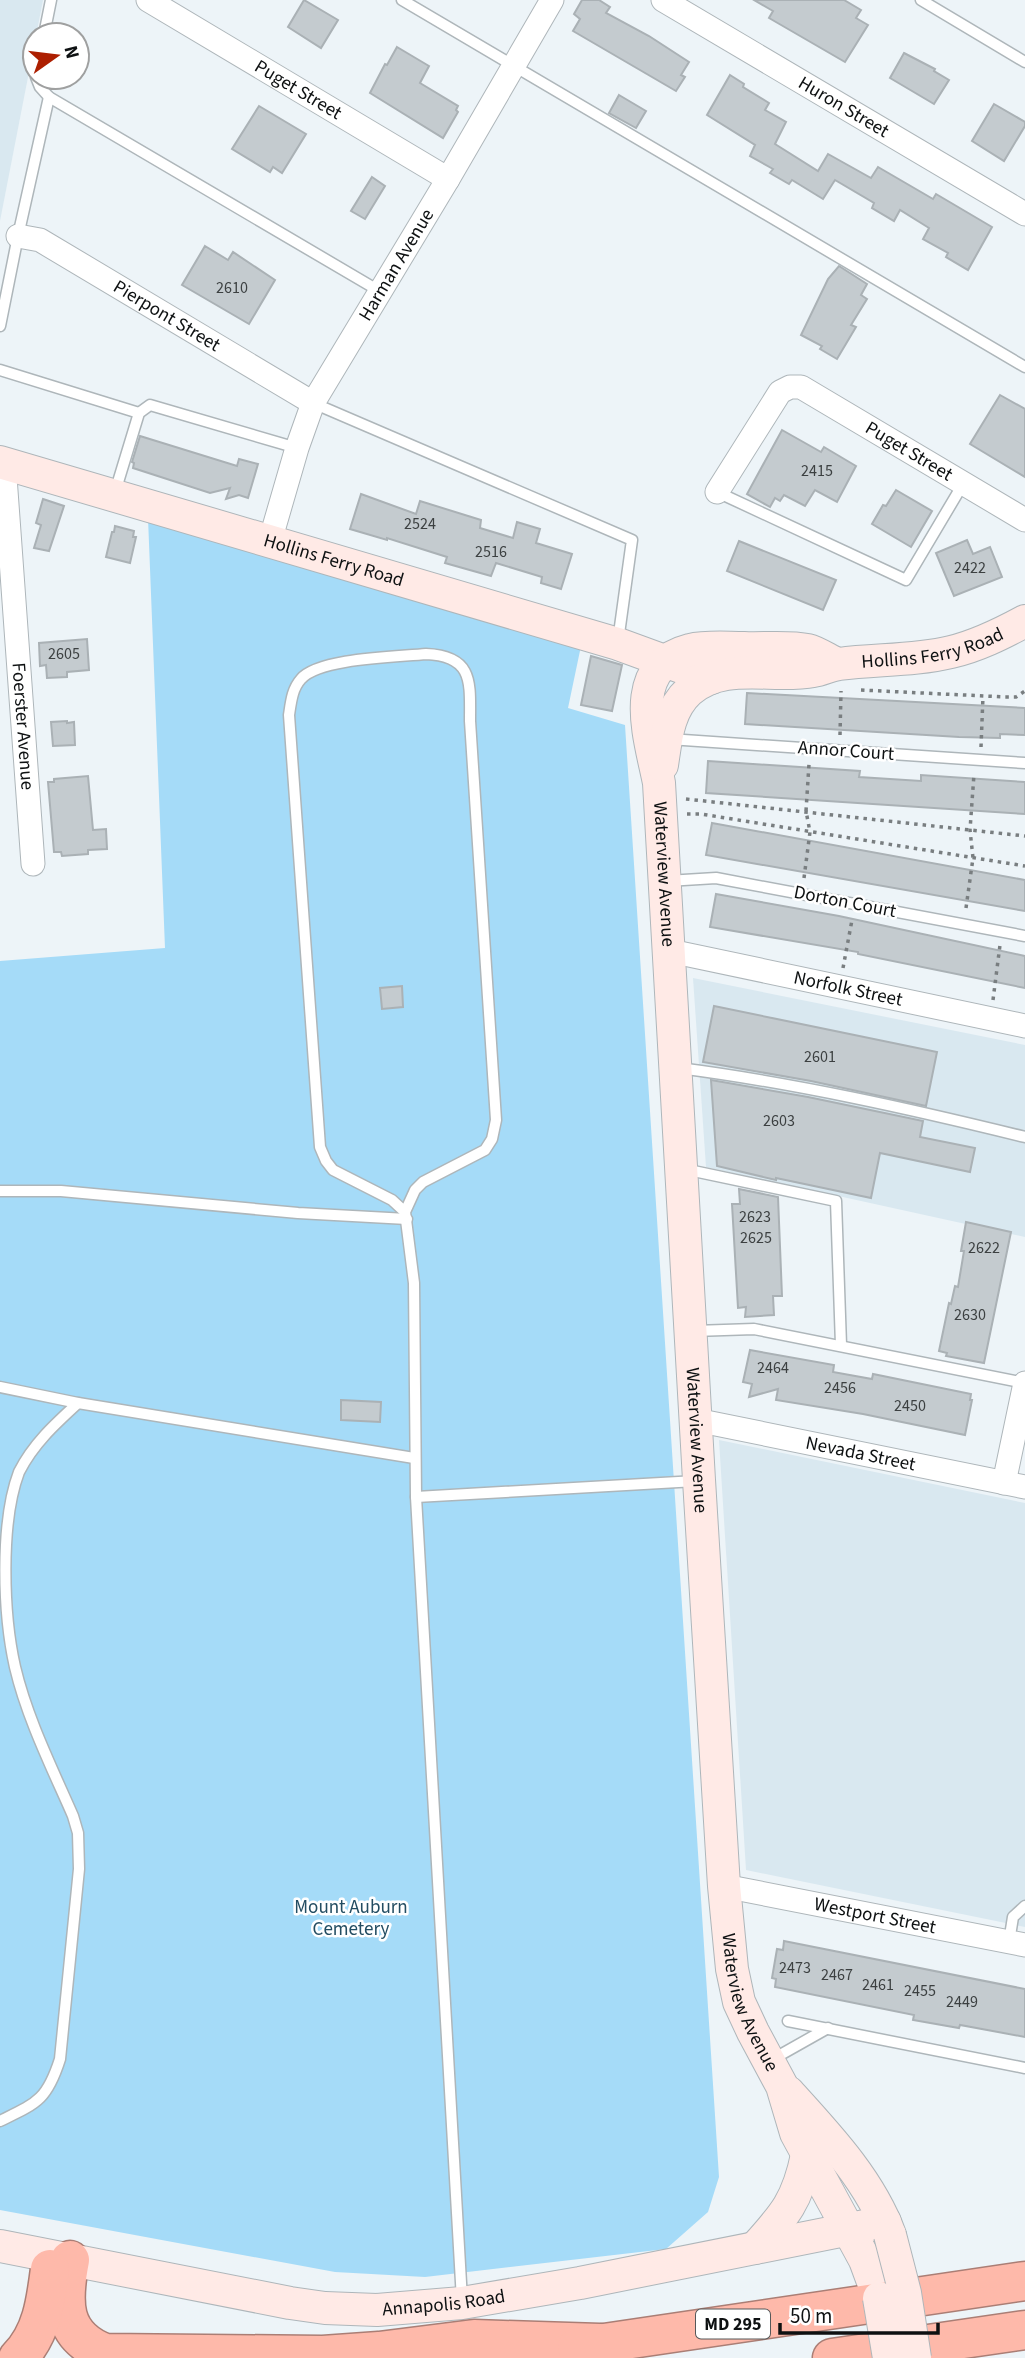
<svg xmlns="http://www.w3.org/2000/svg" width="1025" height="2358" font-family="'Source Sans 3',sans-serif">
	<rect width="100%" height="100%" fill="#edf4f8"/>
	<g fill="#d9e8f0">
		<path d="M0 0H43L0 221Z"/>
		<path d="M693 978 1025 1045V1237L706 1167Z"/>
		<path d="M719 1440 1025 1503V1927L746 1870Z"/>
	</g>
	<path fill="#a5dbf8" d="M148 518 581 646 568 708 625 725 719 2177 708 2212 666 2249 425 2277 335 2272 0 2210V961L165 948Z"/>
	<g fill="#c4cbcf" stroke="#aab1b5" stroke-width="2">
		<path d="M304 0 338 20 321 48 288 27Z"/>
		<path d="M582 0H599L610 7 606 13 649 36 689 62 681 75 685 77 676 91 573 31 580 19 574 14Z"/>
		<path d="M754 0H844L861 10 856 18 868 25 845 62 769 18 773 11Z"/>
		<path d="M397 47 429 66 420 83 458 106 456 110 458 112 443 138 370 93 385 64 387 65Z"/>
		<path d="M904 53 935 69 934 71 949 80 934 104 890 78Z"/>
		<path d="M730 75 744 84 743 87 769 103 765 110 786 122 775 144 818 171 828 154 871 178 878 167 933 199 936 194 992 227 968 270 946 257 948 253 923 239 929 228 900 210 894 221 872 208 874 203 835 180 823 199 792 180 789 184 770 173 773 169 750 156 755 145 707 115Z"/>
		<path d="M619 95 646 111 636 128 609 113Z"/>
		<path d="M994 104 1025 122V126L1004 161 972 141Z"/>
		<path d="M259 106 306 134 282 173 273 167 270 172 232 149Z"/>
		<path d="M372 177 385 186 365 219 351 211Z"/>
		<path d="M205 246 228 260 233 252 275 280 249 324 182 285Z"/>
		<path d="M839 266 867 284 861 295 867 299 851 325 856 327 837 359 820 349 822 346 801 335 828 279Z"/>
		<path d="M1000 395 1025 409V477L970 444Z"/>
		<path d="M782 430 821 452 824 447 856 466 837 502 815 490 805 506 784 495 780 501 775 498 770 507 747 494Z"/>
		<path d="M140 436 237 466 239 459 258 464 248 498 239 495 226 499 230 488 210 493 133 468 134 463 132 462Z"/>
		<path d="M896 490 932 511 911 547 872 524 883 505 886 506Z"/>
		<path d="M361 494 416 514 420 501 481 520 480 528 513 538 517 522 540 529 536 543 572 554 561 589 541 583 542 577 496 563 491 576 445 563 447 557 387 538V540L350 529Z"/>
		<path d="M43 499 64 506 49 551 34 548 41 525 36 523Z"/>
		<path d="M115 526 134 531 133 537H136L130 563 106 557 112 532H114Z"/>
		<path d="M967 540 973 554 990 547 1002 577 954 596 936 553Z"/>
		<path d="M739 541 836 580 823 610 727 571Z"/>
		<path d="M87 639 89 670 67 672V677L47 678 46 665 40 666 39 643Z"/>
		<path d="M591 656 622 665 612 711 581 705Z"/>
		<path d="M747 693 1025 708V735L1000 734V738L959 737 745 724Z"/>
		<path d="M67 721V723L74 722 75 745 53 746 51 722Z"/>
		<path d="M708 761 860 771 859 777 921 781V775L1025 782V814L706 793Z"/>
		<path d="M88 776 93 830 106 829 107 849 88 850V854L62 856 61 852H54L48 782H54V779Z"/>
		<path d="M712 823 1025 880V911L706 855Z"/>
		<path d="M716 894 839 916 1025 956V988L858 954V952L710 927Z"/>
		<path d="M402 986 403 1007 382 1009 380 988Z"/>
		<path d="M714 1006 937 1052 926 1106 811 1081 703 1062Z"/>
		<path d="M711 1080 808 1097 923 1121 920 1137 975 1148 970 1172 880 1153 871 1198 776 1178V1180L717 1166Z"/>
		<path d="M739 1189 778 1197 782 1296H773L774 1315 745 1317 746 1307 738 1308 732 1204H740Z"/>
		<path d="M966 1222 1011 1232 984 1363 946 1356 947 1353 939 1351 949 1303 951 1304 955 1286 958 1287 964 1251H961Z"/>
		<path d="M750 1350 834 1365 833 1372 872 1379 873 1374 971 1394 970 1400H972L965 1435 863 1414 776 1400 778 1389 749 1397 752 1384 743 1382Z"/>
		<path d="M341 1400 381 1402 380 1422 341 1420Z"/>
		<path d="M784 1941 1025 1989V2037L960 2025 959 2028 913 2020 914 2015 775 1987 776 1979 772 1978 777 1949 783 1950Z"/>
	</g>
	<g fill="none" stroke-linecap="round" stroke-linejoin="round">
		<g stroke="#aeb6ba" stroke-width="13">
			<g id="lane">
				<path d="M402 0 1025 367"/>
				<path d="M921 0 1025 62"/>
				<path d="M44 35 51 0"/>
				<path d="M36 77 40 87 49 97 381 292"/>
				<path d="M0 326 18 236 49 97"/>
				<path d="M0 370 139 413"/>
				<path d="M313 403 632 540 618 641"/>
				<path d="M115 492 139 413 150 405 297 448"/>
				<path d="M717 492 906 580 963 484"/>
				<path d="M669 739 1025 763"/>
				<path d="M667 881 716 878 1025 936"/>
				<path d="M679 1068C795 1083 911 1109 1025 1137"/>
				<path d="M684 1169 836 1201 841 1345"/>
				<path d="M0 1191H61L298 1213 407 1219"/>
				<path d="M405 1212 392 1200 333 1170 326 1161 320 1147 289 715C291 702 292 689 301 679 319 658 397 657 426 654 474 656 470 683 470 721L496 1120 492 1139 485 1150 423 1182 415 1190 405 1212 414 1283 416 1497 462 2300"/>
				<path d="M694 1331 754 1329 1025 1383"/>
				<path d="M0 1387 78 1403 414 1458"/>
				<path d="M416 1497 696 1481"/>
				<path d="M1009 1942 1013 1917 1025 1906"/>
				<path d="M788 2021 1025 2068"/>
				<path d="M773 2059 828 2028"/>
				<path d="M0 2121C37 2103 47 2100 60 2059L79 1869 78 1833 73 1816C52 1768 27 1718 15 1667 3 1614 0 1522 19 1472 33 1444 55 1424 78 1403"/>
			</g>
		</g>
		<g stroke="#aeb6ba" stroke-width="25">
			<g id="street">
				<path id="s1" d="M148 0 448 179"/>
				<path id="s2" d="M663 0 1025 214"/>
				<path id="s3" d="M18 236 40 240 313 403"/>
				<path id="s4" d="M4 463 33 864"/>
				<path id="s5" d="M717 492 780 392 790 387H801L1025 520"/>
				<path id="s6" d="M270 541 297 448 313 403 448 179 552 0"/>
				<path id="s7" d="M670 951 1025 1026"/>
				<path id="s8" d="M696 1420 1025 1487"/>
				<path d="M1004 1483 1025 1383"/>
				<path id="s9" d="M724 1886 1025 1945"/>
			</g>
		</g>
		<g stroke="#aeb6ba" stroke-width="34">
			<g id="secondary">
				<path id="s10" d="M0 462 618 644 711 678"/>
				<path id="s11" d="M837 664C828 660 817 652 808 650 788 646 764 649 744 648 726 648 707 646 690 650 625 667 650 737 659 783L699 1480 724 1886 732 1969 739 2002 753 2032 782 2086 796 2133 865 2260 879 2298"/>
				<path id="s12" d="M662 765C666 739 668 710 689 691 724 660 772 679 813 671 822 670 830 665 839 664 876 659 914 661 951 652 977 646 1001 634 1025 621"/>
				<path d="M788 2092C827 2135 870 2180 890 2235"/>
				<path id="s13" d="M0 2246 290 2303 325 2308 377 2310 462 2303 580 2283 885 2222"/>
				<path d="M755 2248C785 2215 798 2200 807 2155"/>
			</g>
		</g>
		<g stroke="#aa7e75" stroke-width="41">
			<g id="highway">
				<path d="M70 2260C62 2301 60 2336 105 2353L323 2355 379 2351 474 2339 600 2343"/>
				<path d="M577 2347 1025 2281"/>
				<path d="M18 2358C42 2334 46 2301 50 2269"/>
				<path d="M832 2358 1025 2330"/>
			</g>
		</g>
		<g stroke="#797e80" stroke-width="3.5" stroke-dasharray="3.5 5" stroke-linecap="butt">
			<path d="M861 690 1005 697H1016L1025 691"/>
			<path d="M840 735 841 691"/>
			<path d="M981 747 983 696"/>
			<path d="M686 799 1025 836"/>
			<path d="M687 814H701L1025 866"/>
			<path d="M804 878 810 832 806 811 809 764"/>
			<path d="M966 908 973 858 970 830 974 774"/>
			<path d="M843 968 852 920"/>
			<path d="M993 1000 1000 945"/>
		</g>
		<use href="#lane" stroke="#fff" stroke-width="10"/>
		<use href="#street" stroke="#fff" stroke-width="23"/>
		<use href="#secondary" stroke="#ffeae6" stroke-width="32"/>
		<use href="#highway" stroke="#feb9aa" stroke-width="38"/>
		<g stroke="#aeb6ba" stroke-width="34" stroke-linecap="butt">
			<g id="secondary-bridge">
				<path d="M890 2235 905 2293 915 2358"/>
				<path d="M879 2298 889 2358"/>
			</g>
		</g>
		<use href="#secondary-bridge" stroke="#ffeae6" stroke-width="32"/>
	</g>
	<g text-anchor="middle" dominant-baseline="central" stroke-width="5" stroke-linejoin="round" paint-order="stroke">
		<g font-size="16" fill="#3c4041">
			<text x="232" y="288">2610</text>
			<text x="817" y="471">2415</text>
			<text x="420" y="524">2524</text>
			<text x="491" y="552">2516</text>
			<text x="970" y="568">2422</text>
			<text x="64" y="654">2605</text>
			<text x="820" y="1057">2601</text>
			<text x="779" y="1121">2603</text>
			<text x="755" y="1217">2623</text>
			<text x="756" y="1238">2625</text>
			<text x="984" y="1248">2622</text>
			<text x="970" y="1315">2630</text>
			<text x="773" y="1368">2464</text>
			<text x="840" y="1388">2456</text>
			<text x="910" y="1406">2450</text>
			<text x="795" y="1968">2473</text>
			<text x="837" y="1975">2467</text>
			<text x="878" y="1985">2461</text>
			<text x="920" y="1991">2455</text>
			<text x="962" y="2002">2449</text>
		</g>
		<rect fill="#fff" stroke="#565859" stroke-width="2" x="696" y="2309.5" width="74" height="29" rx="5"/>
		<g font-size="18" font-weight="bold" fill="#0e1112">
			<text x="733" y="2324">MD 295</text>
		</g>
		<g font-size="19" fill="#0e1112" stroke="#fff">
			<text stroke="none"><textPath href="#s1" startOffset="175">Puget Street</textPath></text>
			<text stroke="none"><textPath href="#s2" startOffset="210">Huron Street</textPath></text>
			<text stroke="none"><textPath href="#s6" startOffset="306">Harman Avenue</textPath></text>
			<text stroke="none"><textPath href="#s3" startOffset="170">Pierpont Street</textPath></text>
			<text stroke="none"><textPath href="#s5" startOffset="266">Puget Street</textPath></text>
			<text stroke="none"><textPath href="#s10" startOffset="348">Hollins Ferry Road</textPath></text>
			<text stroke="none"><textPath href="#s12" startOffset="331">Hollins Ferry Road</textPath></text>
			<text stroke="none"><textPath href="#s4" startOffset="264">Foerster Avenue</textPath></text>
			<text transform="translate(846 751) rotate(4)">Annor Court</text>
			<text stroke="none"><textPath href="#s11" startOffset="397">Waterview Avenue</textPath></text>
			<text transform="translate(845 902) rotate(11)">Dorton Court</text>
			<text stroke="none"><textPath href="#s7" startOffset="182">Norfolk Street</textPath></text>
			<text stroke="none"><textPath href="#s11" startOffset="964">Waterview Avenue</textPath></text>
			<text stroke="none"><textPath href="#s8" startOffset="168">Nevada Street</textPath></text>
			<text stroke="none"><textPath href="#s9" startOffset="154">Westport Street</textPath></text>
			<text stroke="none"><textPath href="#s11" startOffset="1531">Waterview Avenue</textPath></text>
			<text stroke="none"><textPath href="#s13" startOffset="450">Annapolis Road</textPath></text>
		</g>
		<g font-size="19" fill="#234d62" stroke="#fff">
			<text x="351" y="1907">Mount Auburn<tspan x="351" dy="22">Cemetery</tspan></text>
		</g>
	</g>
	<g transform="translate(56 56) rotate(76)"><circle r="33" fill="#ffffff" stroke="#9fa0a0" stroke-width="2"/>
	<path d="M0-5L12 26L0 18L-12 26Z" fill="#ad1f01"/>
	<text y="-10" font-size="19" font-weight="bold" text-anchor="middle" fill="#0e1112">N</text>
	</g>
	<path d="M780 2323v10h158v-10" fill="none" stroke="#0e1112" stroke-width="3.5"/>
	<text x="790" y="2323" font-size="21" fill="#0e1112" stroke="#ffffff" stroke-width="5" paint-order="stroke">50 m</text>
</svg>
